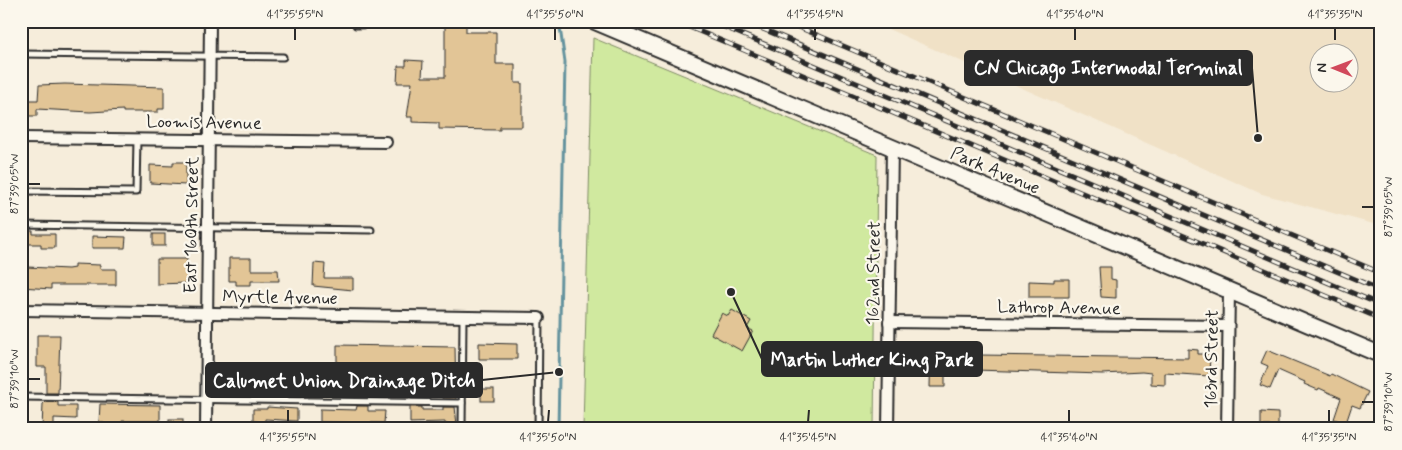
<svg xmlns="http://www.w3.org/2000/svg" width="1402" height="450" font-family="Mynerve,sans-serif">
	<rect width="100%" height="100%" fill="#f6eddb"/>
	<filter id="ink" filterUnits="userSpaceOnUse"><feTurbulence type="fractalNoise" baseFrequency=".02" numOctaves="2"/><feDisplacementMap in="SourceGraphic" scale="10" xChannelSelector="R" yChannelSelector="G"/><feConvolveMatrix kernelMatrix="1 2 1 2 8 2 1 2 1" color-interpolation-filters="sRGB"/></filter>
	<g filter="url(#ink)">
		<path fill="#f0e1c6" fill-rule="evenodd" d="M870 21H1381V226L1262 194ZM1320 52H1350V82H1320Z"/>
		<path fill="#d0e99f" stroke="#7e8a65" d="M593 38 877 155 874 429H583Z"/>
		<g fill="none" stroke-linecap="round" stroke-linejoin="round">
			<path stroke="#65939e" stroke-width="3" d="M558 429 565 62 559 21"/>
		</g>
		<g fill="#e2c596" stroke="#2b2b2b">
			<path d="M445 24H466V32H496V64H515V83H522V127H500V130L439 129V123L412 122V117H407L412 83H397L398 66H406V60L423 61 422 77H445Z"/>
			<path d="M65 84 164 87V109H158V112H123V110L90 112 37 109V116H24V100H38L39 85Z"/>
			<path d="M173 162H186V185L150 183V165L173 166Z"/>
			<path d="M21 231H33V234H55V248H41V244H21Z"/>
			<rect x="153" y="234" width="12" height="12"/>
			<path d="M92 236 126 237 125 248H92Z"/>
			<path d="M229 258H251V270H278L279 281H251V285H236V281H229Z"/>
			<path d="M157 259H187V283L157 284Z"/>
			<path d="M314 263 325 264 324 278H353V290L313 286Z"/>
			<path d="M74 264 100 265V269H116V285H51V289L21 287V271H27V267L68 269 74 268Z"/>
			<path d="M1099 267H1111V279L1116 280V298L1101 297Z"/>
			<path d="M1054 279H1069V297H1029V281L1054 282Z"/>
			<path d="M732 310 751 321 747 328 753 331 742 351 711 334 722 313 728 316Z"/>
			<path d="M37 335H60L58 393H46V367H37Z"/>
			<path d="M479 343 517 344V359H479Z"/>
			<path d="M337 345 455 347 456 399 443 398 444 372 423 371 422 398 392 395V393H369L368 397H357V373H337Z"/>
			<path d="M931 346H946V353L979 355 1188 358V349L1198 350V354H1210L1209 376 1165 373V385L1151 384V373L1142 372 1102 374 975 370V373L945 371V387H930Z"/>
			<path d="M1267 350 1330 376 1331 374 1368 392 1360 408 1352 405 1346 423 1334 419 1341 398 1319 388 1318 390 1304 384 1305 382 1278 370 1270 389 1260 385 1268 366 1261 363Z"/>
			<rect x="481" y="389" width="13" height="12"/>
			<path d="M45 402H58V406H76V419L54 418V429H42L43 404Z"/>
			<path d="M100 404 160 405V421H122V429H103V422H99Z"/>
			<path d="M357 406H368V411H385L384 423 320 422V409L356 410Z"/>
			<path d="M267 407 297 409V421L265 419V422L253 421V409H267Z"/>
			<path d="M410 407H422V410H443V407H455L457 425 445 424V422L410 423Z"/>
			<path d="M1261 412 1278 413V426H1261Z"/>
			<rect x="169" y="419" width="14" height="10"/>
		</g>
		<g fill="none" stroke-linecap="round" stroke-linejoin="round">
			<g stroke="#2b2b2b" stroke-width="9">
				<g id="lane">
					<path d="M355 21 356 25 383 24 398 21"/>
					<path d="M21 54 283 57"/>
					<path d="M21 191 136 192 137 139"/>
					<path d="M21 225 371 230"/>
					<path d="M21 397 462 403"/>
					<path d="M462 429 463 317"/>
					<path d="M538 429 539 318"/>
				</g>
			</g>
			<g stroke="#2b2b2b" stroke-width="14">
				<g id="street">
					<path d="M21 138 386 142"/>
					<path d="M21 310 539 318"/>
					<path d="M889 322 1228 326"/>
					<path d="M206 429 210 21"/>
					<path d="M888 429 892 147"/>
					<path d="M1227 429 1229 291"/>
				</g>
			</g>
			<g stroke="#2b2b2b" stroke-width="19">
				<path id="secondary" d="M594 21 1381 355"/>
			</g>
			<use href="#lane" stroke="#fbf7ec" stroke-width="5"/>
			<use href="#street" stroke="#fbf7ec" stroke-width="10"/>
			<use href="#secondary" stroke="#fbf7ec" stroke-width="15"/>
			<g stroke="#2b2b2b" stroke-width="5">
				<g id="rail">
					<path d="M675 21 1381 319"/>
					<path d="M710 21 1381 305"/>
					<path d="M744 21 1381 290"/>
					<path d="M784 21 1381 273"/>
				</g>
			</g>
			<use href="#rail" stroke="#fbf7ec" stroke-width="3" stroke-dasharray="9" stroke-linecap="butt"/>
		</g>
	</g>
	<path fill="none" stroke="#2b2b2b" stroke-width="2" d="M295 40V28M555 40V28M815 40V28M1075 40V28M1335 40V28M28 184H40M1362 207H1374M28 379H40M1362 402H1374M288 422V410M548 422 549 410M808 422 809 410M1069 422V410M1329 422V410"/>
	<g text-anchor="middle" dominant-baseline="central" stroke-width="4.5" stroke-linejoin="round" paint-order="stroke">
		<g font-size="18" fill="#2b2b2b" stroke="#fbf7ec">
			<text transform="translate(204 123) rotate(1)">Loomis Avenue</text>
			<text transform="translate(995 171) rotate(23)">Park Avenue</text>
			<text transform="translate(192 225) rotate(-89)">East 160th Street</text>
			<text transform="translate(874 273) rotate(-89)">162nd Street</text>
			<text transform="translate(280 298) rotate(1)">Myrtle Avenue</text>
			<text transform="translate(1059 308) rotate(1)">Lathrop Avenue</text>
			<text transform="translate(1212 359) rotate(-89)">163rd Street</text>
		</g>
	</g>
	<path fill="none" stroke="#2b2b2b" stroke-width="2" d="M1258 138L1252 68M731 292L762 359M559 372L482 380"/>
	<g fill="#2b2b2b" stroke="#fbf7ec" stroke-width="2">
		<circle cx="1258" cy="138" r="5"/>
		<circle cx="731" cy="292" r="5"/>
		<circle cx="559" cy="372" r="5"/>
	</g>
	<g fill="#2b2b2b" stroke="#2b2b2b" stroke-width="2">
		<rect x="965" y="51" width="287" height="34" rx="5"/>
		<rect x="762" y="342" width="220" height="34" rx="5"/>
		<rect x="206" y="363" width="276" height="34" rx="5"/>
	</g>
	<g font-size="19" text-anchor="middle" font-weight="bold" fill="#fff">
		<text x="1108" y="74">CN Chicago Intermodal Terminal</text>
		<text x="872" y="366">Martin Luther King Park</text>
		<text x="344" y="387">Calumet Union Drainage Ditch</text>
	</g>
	<rect width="1402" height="450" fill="none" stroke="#fbf7ec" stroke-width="55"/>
	<g transform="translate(1334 68) rotate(271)"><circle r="24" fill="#fbf7ec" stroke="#a8a59f"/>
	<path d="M0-4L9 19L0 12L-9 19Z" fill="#d1495b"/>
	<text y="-8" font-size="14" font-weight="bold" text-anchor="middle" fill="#2b2b2b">N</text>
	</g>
	<rect x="28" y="28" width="1346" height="394" fill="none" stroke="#2b2b2b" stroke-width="2"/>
	<g font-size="12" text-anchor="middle" fill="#2b2b2b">
		<text x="295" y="18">41°35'55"N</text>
		<text x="555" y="18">41°35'50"N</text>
		<text x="815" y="18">41°35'45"N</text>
		<text x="1075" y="18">41°35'40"N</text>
		<text x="1335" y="18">41°35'35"N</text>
		<text transform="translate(14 184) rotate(-90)" y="4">87°39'05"W</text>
		<text transform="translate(1388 207) rotate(-90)" y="4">87°39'05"W</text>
		<text transform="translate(14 379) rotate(-90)" y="4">87°39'10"W</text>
		<text transform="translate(1388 402) rotate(-90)" y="4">87°39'10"W</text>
		<text x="288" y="441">41°35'55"N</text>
		<text x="548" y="441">41°35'50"N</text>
		<text x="808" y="441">41°35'45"N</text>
		<text x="1069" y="441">41°35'40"N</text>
		<text x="1329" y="441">41°35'35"N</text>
	</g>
</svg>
